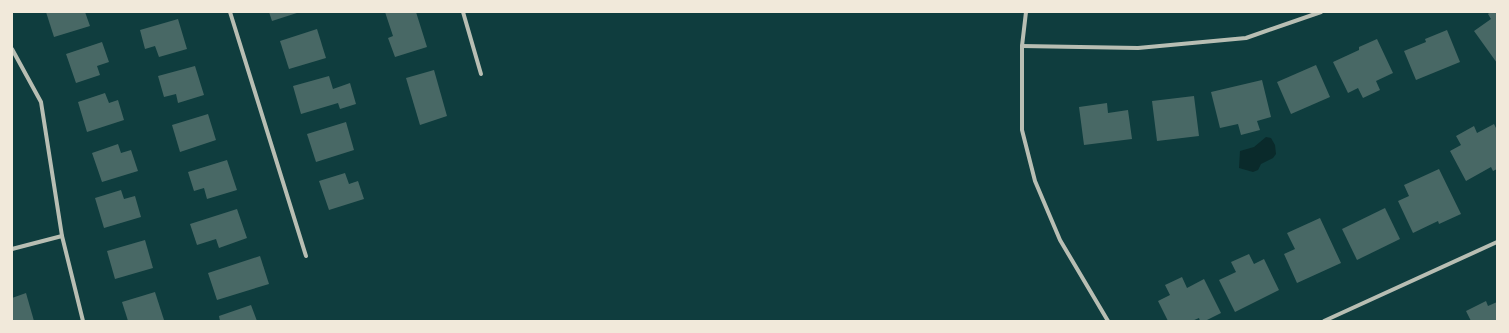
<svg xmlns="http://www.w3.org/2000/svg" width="1509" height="333" font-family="Karla,sans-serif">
	<rect width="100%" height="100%" fill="#0f3d3e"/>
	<path fill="#0a2a2b" d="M1266 137 1271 138 1275 145 1276 154 1273 158 1261 164 1258 170 1253 172 1239 168 1240 151 1254 147Z"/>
	<g fill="#486865">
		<path d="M46 12H85L90 26 54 37Z"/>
		<path d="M269 12H300L272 21Z"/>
		<path d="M385 12H416L427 47 395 57 388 38 393 36Z"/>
		<path d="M1490 12H1497V63L1474 31 1491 19 1488 14Z"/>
		<path d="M178 19 187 49 159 57 155 46 145 49 140 30Z"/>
		<path d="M317 29 326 58 289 69 280 41Z"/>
		<path d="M1447 30 1460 62 1416 80 1404 51 1426 42 1425 39Z"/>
		<path d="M1377 39 1393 73 1376 81 1380 90 1363 98 1358 88 1348 93 1333 62 1359 50V47Z"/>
		<path d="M102 42 109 62 97 66 100 75 76 83 66 54Z"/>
		<path d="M1316 65 1330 97 1291 114 1277 82Z"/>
		<path d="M195 66 204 95 178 103 176 94 164 97 158 76Z"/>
		<path d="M434 70 447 116 420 125 406 78Z"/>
		<path d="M329 76 333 89 350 83 356 104 340 109 338 103 301 114 293 86Z"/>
		<path d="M1262 80 1271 117 1257 121 1260 130 1241 135 1238 124 1220 128 1211 92Z"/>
		<path d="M105 93 109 103 118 100 124 120 87 132 78 102Z"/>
		<path d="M1194 96 1199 136 1157 141 1152 101Z"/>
		<path d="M1107 103 1108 113 1128 110 1132 139 1084 145 1079 107Z"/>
		<path d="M208 114 216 140 180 152 172 125Z"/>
		<path d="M346 122 354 150 316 162 307 134Z"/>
		<path d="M1494 124 1497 130V169L1493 171 1491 167 1466 181 1450 151 1461 145 1456 136 1474 126 1477 133Z"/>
		<path d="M118 144 121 153 131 150 138 171 102 182 92 153Z"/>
		<path d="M227 160 237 190 207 199 204 188 194 191 188 172Z"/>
		<path d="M1439 169 1461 214 1439 224 1438 221 1413 233 1398 201 1409 196 1404 185Z"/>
		<path d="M345 173 349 184 358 181 364 199 329 210 319 181Z"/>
		<path d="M121 190 124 199 135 196 141 217 104 228 95 198Z"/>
		<path d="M1385 208 1400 239 1357 260 1342 229Z"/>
		<path d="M237 209 247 238 219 248 216 239 197 245 190 224Z"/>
		<path d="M1320 218 1341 263 1297 283 1284 254 1295 249 1287 233Z"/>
		<path d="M145 240 153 268 115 279 107 251Z"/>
		<path d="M1249 254 1254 264 1264 259 1279 290 1235 312 1219 280 1236 272 1231 262Z"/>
		<path d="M260 256 269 284 217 300 208 273Z"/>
		<path d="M1182 277 1187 288 1204 279 1221 313 1205 321H1200L1199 318 1192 321H1168L1158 301 1170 295 1165 285Z"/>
		<path d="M155 292 164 320 128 321 122 302Z"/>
		<path d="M26 293 34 321H12V298Z"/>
		<path d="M1486 301 1488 306 1497 302V321H1471L1466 311Z"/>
		<path d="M251 305 257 321H220L219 316Z"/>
	</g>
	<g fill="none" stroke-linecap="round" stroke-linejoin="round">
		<g stroke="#b8beb3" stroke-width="4">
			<path d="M230 12 306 256"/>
			<path d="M463 12 481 74"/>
			<path d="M1026 12 1022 46V130L1035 181 1060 240 1108 321"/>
			<path d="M1022 46 1138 48 1246 38 1321 12"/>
			<path d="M12 49 41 102 62 236 83 321"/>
			<path d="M12 249 62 236"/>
			<path d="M1324 321 1497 242"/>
		</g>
	</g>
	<rect width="1509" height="333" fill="none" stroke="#f1e9da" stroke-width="26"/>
</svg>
